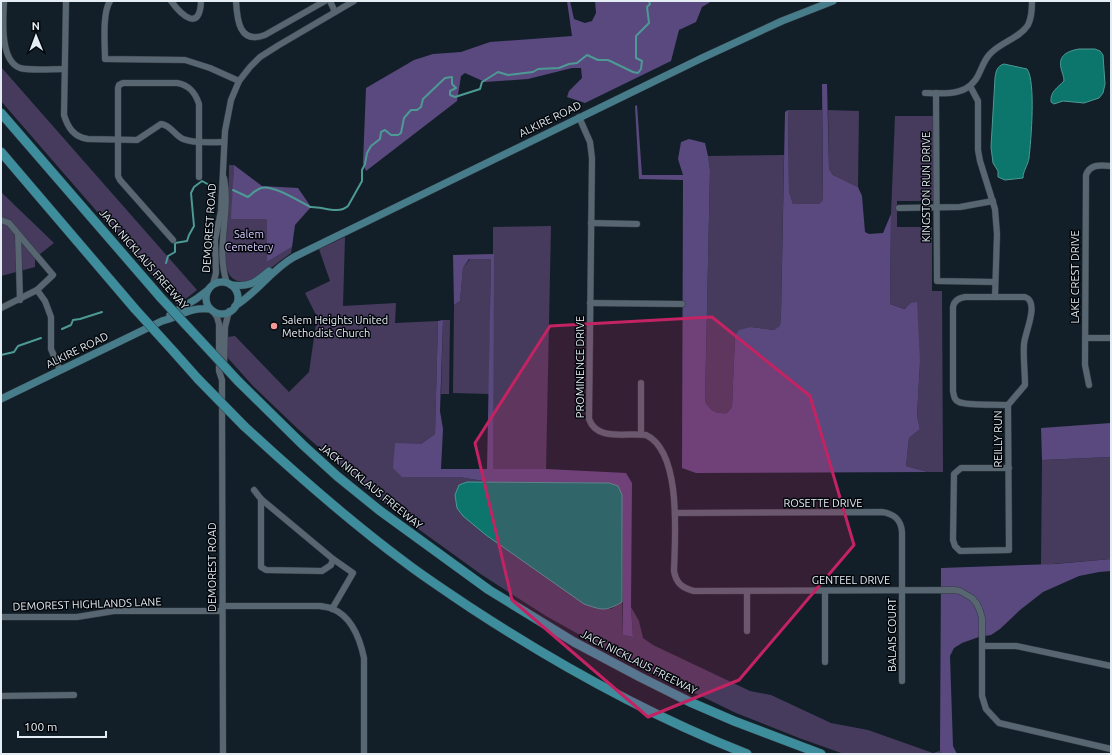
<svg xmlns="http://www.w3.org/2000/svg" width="1112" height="755" font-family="Ubuntu,sans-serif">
	<rect width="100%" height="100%" fill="#121f28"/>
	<g fill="#463b5d">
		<path d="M1 67 197 290 178 305 1 101Z"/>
		<path d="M788 110H822L823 200 819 204H793L789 192Z"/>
		<path d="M828 110 859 111 858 187 833 175 829 169Z"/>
		<path d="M895 116H933V201H897V227H932V291H942L943 472H928L906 466 909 438 920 429 917 416 920 362 906 309 890 304 891 214Z"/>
		<path d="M784 155 781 315 780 327 774 330 751 327 735 336 732 407 727 413C716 414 710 411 705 401L710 170 708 156Z"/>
		<path d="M229 165H234L232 219H268L267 262 292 247 291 253C279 261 261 278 248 281 214 288 227 231 227 214 228 198 229 181 229 165Z"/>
		<path d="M1 192 54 243 35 258V267L1 276Z"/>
		<path d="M551 226 546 469H493V227Z"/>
		<path d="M345 237 343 306 396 303 395 323 438 321 435 434 421 444 402 476 459 477 489 482H467L459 485 455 495 457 508 486 535 584 603 611 609 622 602 623 635 633 637 631 607 639 621 643 638 653 645 750 691 771 695 831 723 868 730 933 753 940 751 942 754H844L799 738 736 713 612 653 546 616 482 575 410 523 358 482 298 429 253 386 227 357V337L235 336 289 392 309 372 317 317 305 293 330 281 319 249Z"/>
		<path d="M470 259H491L489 394 453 393 454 305 460 301 463 268Z"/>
		<path d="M443 320H450L449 394H441Z"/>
		<path d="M1111 457V559L1041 565 1042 460Z"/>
	</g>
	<g fill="#5a497e">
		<path d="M567 1H570L574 19 585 23 592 21 596 13 595 1H712L702 7 696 22 679 30 671 61 585 103 567 97 569 91 582 78 581 68H572L528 79 485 82 465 73 461 76 457 101 366 171 363 163 366 88 414 60 433 54 461 52 490 42 572 36Z"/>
		<path d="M822 84H827L829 169 833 175 858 187 862 196 865 232 869 234 883 233 891 214 890 304 905 309 911 303 917 302 920 362 917 416 920 429 909 438 906 466 928 472 696 473 682 468 683 180 639 179 635 106 637 105 642 175H683L678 159 681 142 689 139 705 143 708 156 710 170 705 401C710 411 716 414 727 413L732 407 735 336 739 330 751 327 774 330 780 326 781 315 785 112 788 110 789 192 793 204H819L823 200Z"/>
		<path d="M234 165 262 186 298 188 311 207 295 225 292 247 267 262V219H231Z"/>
		<path d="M494 254 493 469H546L626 473 632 483 631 607 633 637 623 635 622 495 618 486 609 483 489 482 459 477H402L393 468 395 443 421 444 435 434 438 321 443 320 440 411 443 429 441 469H487L491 259H469L463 268 460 301 454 305 453 255Z"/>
		<path d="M1111 423V457L1042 460 1041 428Z"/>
		<path d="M1111 559V571L1099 572 1079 576 1043 592 1020 610 1000 629 991 635 979 637 962 643 954 648 950 656 953 746 957 754H942L940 751 941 568 1055 564Z"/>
	</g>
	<g fill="#0c766c" stroke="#4d9a95">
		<path d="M1079 49H1095L1100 51 1103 55 1105 84 1103 93 1099 98 1084 103 1063 101 1054 104 1051 102C1050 92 1057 88 1064 81 1064 76 1062 73 1061 68 1058 55 1068 51 1079 49Z"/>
		<path d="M1004 64 1027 69C1036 81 1031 141 1029 158 1028 165 1023 171 1023 178L1005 180 998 177V171L993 163 991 147 995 78C996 71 997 66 1004 64Z"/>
		<path d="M467 482 609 483 618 486 622 495V602C605 612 602 610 584 604L486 535 463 516 457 508 455 495 459 485Z"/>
	</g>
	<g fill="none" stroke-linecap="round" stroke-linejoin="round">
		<g stroke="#4d9a95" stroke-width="2">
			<path d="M233 190 248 197C252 194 255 190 261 188 272 184 299 201 310 207 322 206 338 215 348 206L362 181V170L365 164 367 153 371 146 380 139 381 132 385 130 391 135H398L401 133 404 118 411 110H417L421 107 423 99 445 78 452 77V84L456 88 450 91V95L455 97 480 89 482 82 498 72 508 75 533 72 538 69 559 68 569 64 577 63 587 55 598 60H608L633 72 638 73 641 69 642 61 636 58V36L649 23 647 7 650 4 649 1"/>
			<path d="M166 263 168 256 175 252V243L187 241 189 235 194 226 191 193 194 187 202 181 211 186"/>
			<path d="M62 329 71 325 73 320 80 319 102 312"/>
			<path d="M1 355 14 352 18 346 41 338"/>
		</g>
		<g stroke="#333a43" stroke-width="7">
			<g id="minor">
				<path d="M4 1C3 21 0 61 20 68 31 71 52 69 64 69"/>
				<path d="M66 1 64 115C68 128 74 137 88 139L137 140 161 124C171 125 175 136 183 139 195 144 212 142 224 142"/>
				<path d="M110 1C102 13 105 45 105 59L185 60 210 68 239 81"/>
				<path d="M171 1C182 16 200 32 201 1"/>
				<path d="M236 1C237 19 239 45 265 35L325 1"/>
				<path d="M330 1 335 12"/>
				<path d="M970 86 978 101V150L980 161 995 209 997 234 995 297"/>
				<path d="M925 93C938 93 953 95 965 89 981 80 979 67 989 55 1000 42 1019 39 1028 25 1032 17 1032 9 1032 1"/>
				<path d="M936 93 937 281 995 282"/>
				<path d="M579 117 590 142 592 158 589 419C597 442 627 432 646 435 682 452 675 537 674 571 676 583 682 588 694 591L954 590 960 591 972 598 977 604 980 611 982 618V696L986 709 999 723 1111 749"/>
				<path d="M224 178C231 213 215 248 227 283"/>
				<path d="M899 208 960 207 993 201"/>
				<path d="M1 220 9 223 53 275 37 290"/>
				<path d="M591 223 637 224"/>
				<path d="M18 234 20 300"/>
				<path d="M173 240 120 180 118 176V88L119 85 123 83H177C189 85 195 92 199 104V177"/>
				<path d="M213 284 216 273 215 240 221 211 225 131 231 100 239 81 250 67 260 57 279 45 354 1"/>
				<path d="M590 303 682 304"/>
				<path d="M1 308 37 290 45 301 51 317V349L60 370"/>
				<path d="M213 311 217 317 219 324V371L222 380V398L223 754"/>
				<path d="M1086 338H1111"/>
				<path d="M224 367 225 327 229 311"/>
				<path d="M641 383V434"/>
				<path d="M1089 385 1085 365 1086 175C1090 164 1100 165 1111 166"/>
				<path d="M1008 405C997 404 967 406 959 402 954 400 954 396 953 391V307C954 300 959 298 965 297H1025C1040 302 1025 332 1024 344 1023 357 1025 371 1025 385L1008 405 1009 550 960 551 955 546 953 540 954 474 961 468H1009"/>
				<path d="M254 490 261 499 333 559 353 573 332 609"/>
				<path d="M261 499V567L266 570 322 571 331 565 333 559"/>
				<path d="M675 513 882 512C895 514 901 520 902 532V681"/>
				<path d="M747 591V631"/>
				<path d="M825 591V662"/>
				<path d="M222 606H320C324 607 329 607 333 609 352 617 360 639 364 658V754"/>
				<path d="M1 617H77L114 611H222"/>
				<path d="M982 646H1016L1111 666"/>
				<path d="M1 696 74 695"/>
			</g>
		</g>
		<g stroke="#333a43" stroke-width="8">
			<g id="major">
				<circle cx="222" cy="298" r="16"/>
				<path d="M231 285C250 287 255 283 269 271"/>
				<path d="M235 306C257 293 271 270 294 257L702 58 782 21 833 1"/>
				<path d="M170 315 196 299 208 290"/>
				<path d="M1 399 162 321C182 316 188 307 210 309"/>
			</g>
		</g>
		<g stroke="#333a43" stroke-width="10">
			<g id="highway">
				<path d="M1 113 161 298"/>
				<path d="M1 152 135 309"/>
				<path d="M174 352 198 379"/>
				<path d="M238 381 303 445 337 476 379 510 489 590 574 642 640 677 690 702 734 721 821 754"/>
				<path d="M244 426C296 474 349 521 406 563 427 579 449 593 471 608 558 665 650 716 747 754"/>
			</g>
		</g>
		<use href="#minor" stroke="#576671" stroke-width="6"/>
		<use href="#major" stroke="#477d8b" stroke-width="7"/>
		<use href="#highway" stroke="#3d8d9d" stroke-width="9"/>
		<g stroke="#333a43" stroke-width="10" stroke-linecap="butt">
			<g id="highway-bridge">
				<path d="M161 298 238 381"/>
				<path d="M135 309 174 352"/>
				<path d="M198 379 244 426"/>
			</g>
		</g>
		<use href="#highway-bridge" stroke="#3d8d9d" stroke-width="9"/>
	</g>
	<path fill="#c42363" fill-opacity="0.2" stroke="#c42363" stroke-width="3" stroke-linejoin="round" d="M712 317 810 396 854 545 739 680 648 717 512 600 475 443 550 326Z"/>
	<circle fill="#f59b97" stroke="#04080c" stroke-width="1.5" cx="274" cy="326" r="4"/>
	<g text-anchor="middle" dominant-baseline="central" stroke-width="3" stroke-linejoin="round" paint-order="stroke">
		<g font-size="11" fill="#e5edf4" stroke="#04080c">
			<text transform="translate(550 119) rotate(-26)">ALKIRE ROAD</text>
			<text transform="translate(926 187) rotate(-90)">KINGSTON RUN DRIVE</text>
			<text transform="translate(209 228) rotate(-86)">DEMOREST ROAD</text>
			<text transform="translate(144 259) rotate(49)">JACK NICKLAUS FREEWAY</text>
			<text transform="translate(1075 277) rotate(-90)">LAKE CREST DRIVE</text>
			<text transform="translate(77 350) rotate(-26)">ALKIRE ROAD</text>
			<text transform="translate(580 367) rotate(-90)">PROMINENCE DRIVE</text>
			<text transform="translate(998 439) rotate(-90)">REILLY RUN</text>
			<text transform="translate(371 486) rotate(39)">JACK NICKLAUS FREEWAY</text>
			<text x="823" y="503">ROSETTE DRIVE</text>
			<text transform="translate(212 567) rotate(-90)">DEMOREST ROAD</text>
			<text x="851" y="580">GENTEEL DRIVE</text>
			<text transform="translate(87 604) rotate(-2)">DEMOREST HIGHLANDS LANE</text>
			<text transform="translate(892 635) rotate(-90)">BALAIS COURT</text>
			<text transform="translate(639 662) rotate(27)">JACK NICKLAUS FREEWAY</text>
		</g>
		<g font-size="11" fill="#daccff" stroke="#04080c">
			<text x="249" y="234">Salem<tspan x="249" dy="13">Cemetery</tspan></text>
		</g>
		<g font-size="11" fill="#e5edf4" stroke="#04080c" text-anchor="start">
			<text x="282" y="320">Salem Heights United<tspan x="282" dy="13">Methodist Church</tspan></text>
		</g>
	</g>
	<rect width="1112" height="755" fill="none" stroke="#e5edf4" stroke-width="4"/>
	<g transform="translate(36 36) rotate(359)" stroke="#04080c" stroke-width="3" paint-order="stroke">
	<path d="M0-3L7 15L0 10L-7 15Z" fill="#e5edf4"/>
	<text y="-6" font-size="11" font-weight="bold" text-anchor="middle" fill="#e5edf4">N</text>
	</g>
	<path d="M18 731v6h88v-6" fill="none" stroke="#e5edf4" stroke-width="2"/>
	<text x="24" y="731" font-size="12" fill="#e5edf4" stroke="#04080c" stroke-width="3" paint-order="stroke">100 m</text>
</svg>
